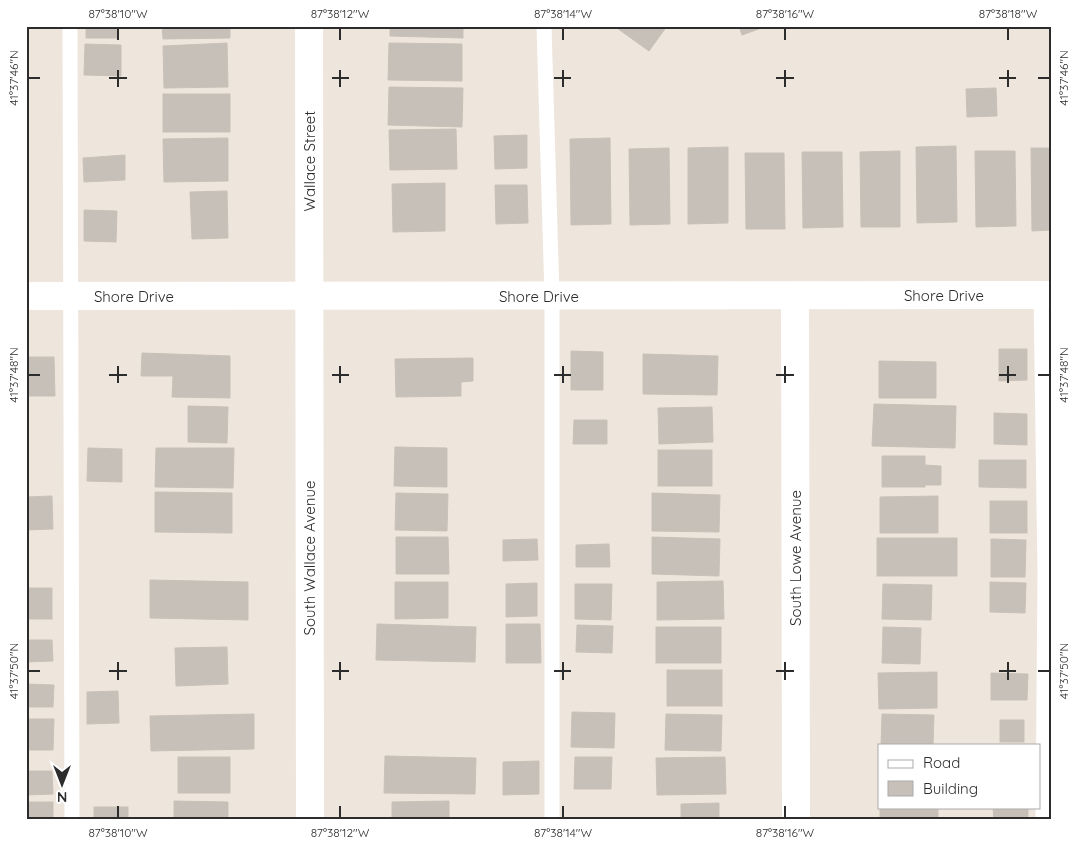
<svg xmlns="http://www.w3.org/2000/svg" width="1078" height="846" font-family="Quicksand,sans-serif">
	<rect width="100%" height="100%" fill="#eee5dd"/>
	<g fill="#c6c0b9" stroke="#cac1b6">
		<rect x="86" y="26" width="32" height="12"/>
		<path d="M162 26H230V38L163 39Z"/>
		<path d="M390 26H463V38L390 36Z"/>
		<path d="M614 26H667L649 51Z"/>
		<path d="M739 26H767L742 35Z"/>
		<path d="M227 43 228 87 164 88 163 46Z"/>
		<path d="M389 43 462 44V81L388 80Z"/>
		<path d="M85 44 121 45V76L84 75Z"/>
		<path d="M389 87 463 88 462 127 388 125Z"/>
		<path d="M996 88 997 116 967 117 966 89Z"/>
		<rect x="163" y="94" width="67" height="38"/>
		<path d="M456 129 457 169 390 170 389 130Z"/>
		<path d="M527 135V168L495 169 494 136Z"/>
		<path d="M228 138V181L164 182 163 139Z"/>
		<path d="M610 138 611 224 571 225 570 139Z"/>
		<path d="M956 146 957 222 917 223 916 147Z"/>
		<path d="M728 147V223L688 224V148Z"/>
		<path d="M669 148 670 224 630 225 629 149Z"/>
		<path d="M1031 148H1052V230L1032 231Z"/>
		<path d="M900 151V227H861L860 152Z"/>
		<path d="M975 151H1015L1016 226 976 227Z"/>
		<path d="M802 152H842L843 227 803 228Z"/>
		<path d="M745 153H784L785 229H746Z"/>
		<path d="M125 155V180L84 182 83 158Z"/>
		<path d="M445 183V231L393 232 392 184Z"/>
		<path d="M495 185H527L528 223 496 224Z"/>
		<path d="M227 191 228 238 192 239 190 192Z"/>
		<path d="M84 210 117 211 116 242 84 241Z"/>
		<path d="M999 349H1027V380L999 381Z"/>
		<path d="M571 351 603 352V390H571Z"/>
		<path d="M142 353 230 356V398L172 397 173 376H141Z"/>
		<path d="M643 354 718 356 717 395 643 394Z"/>
		<path d="M26 357H54L55 396H26Z"/>
		<path d="M473 358V381L461 382V396L396 397 395 359Z"/>
		<path d="M879 361 936 362V398H879Z"/>
		<path d="M874 404 956 406 955 448 872 446Z"/>
		<path d="M188 406 228 407 227 443 188 442Z"/>
		<path d="M712 407 713 442 659 444 658 408Z"/>
		<path d="M994 413 1027 414V445L994 444Z"/>
		<path d="M574 420H607V444H573Z"/>
		<path d="M395 447 447 448V487L394 486Z"/>
		<path d="M88 448 122 449V482L87 481Z"/>
		<path d="M156 448H234L233 488 155 487Z"/>
		<rect x="658" y="450" width="54" height="36"/>
		<path d="M882 456H925V465L941 466V485H925V487H882Z"/>
		<path d="M979 460H1026V488L979 487Z"/>
		<path d="M155 492 232 493V533L155 532Z"/>
		<path d="M396 493 448 494 447 531 395 530Z"/>
		<path d="M652 493 720 495 719 532 652 531Z"/>
		<path d="M52 496 53 529 26 530V497Z"/>
		<path d="M938 496V533H880V497Z"/>
		<rect x="990" y="501" width="37" height="32"/>
		<path d="M396 537H448L449 574H396Z"/>
		<path d="M652 537 720 539 719 576 652 574Z"/>
		<rect x="877" y="538" width="80" height="38"/>
		<path d="M537 539 538 560 503 561V540Z"/>
		<path d="M991 539 1026 540 1025 577H991Z"/>
		<path d="M609 544 610 567H576V545Z"/>
		<path d="M150 580 248 582V620L150 618Z"/>
		<path d="M723 581 724 619 657 620V582Z"/>
		<path d="M395 582H448V618L395 619Z"/>
		<path d="M990 582 1026 583 1025 613 990 612Z"/>
		<path d="M537 583V616L506 617V584Z"/>
		<path d="M575 584H612L611 620 575 619Z"/>
		<path d="M883 584 932 585 931 620 882 619Z"/>
		<rect x="26" y="588" width="26" height="31"/>
		<path d="M377 624 476 627 475 662 376 660Z"/>
		<path d="M506 624H540L541 663H506Z"/>
		<path d="M577 625 613 626 612 653 576 652Z"/>
		<rect x="656" y="627" width="65" height="36"/>
		<path d="M883 627 921 628 920 664 882 663Z"/>
		<path d="M26 640H52L53 661 26 662Z"/>
		<path d="M227 647 228 684 176 686 175 648Z"/>
		<rect x="667" y="670" width="55" height="36"/>
		<path d="M937 672V708L879 709 878 673Z"/>
		<path d="M991 673 1028 674 1027 700H991Z"/>
		<path d="M26 684 54 685 53 707H26Z"/>
		<path d="M118 691 119 723 87 724V692Z"/>
		<path d="M572 712 615 713 614 748 571 747Z"/>
		<path d="M254 714V749L151 751 150 716Z"/>
		<path d="M666 714 722 715 721 751 665 750Z"/>
		<path d="M882 714 934 715 933 745H881Z"/>
		<path d="M26 719H54L53 750H26Z"/>
		<rect x="1000" y="720" width="24" height="22"/>
		<path d="M385 756 476 758 475 794 384 793Z"/>
		<rect x="178" y="757" width="52" height="36"/>
		<path d="M575 757H612L611 789H574Z"/>
		<path d="M725 757 726 794 657 795 656 758Z"/>
		<path d="M539 761V794L503 795V762Z"/>
		<path d="M26 771H52L53 794 26 795Z"/>
		<path d="M174 801 228 802V820H174Z"/>
		<path d="M449 801V820H392V802Z"/>
		<rect x="26" y="802" width="27" height="18"/>
		<path d="M719 803V820H681V804Z"/>
		<rect x="94" y="807" width="34" height="13"/>
		<rect x="880" y="807" width="58" height="13"/>
		<path d="M993 807H1028V820H994Z"/>
	</g>
	<g fill="none" stroke-linecap="round" stroke-linejoin="round">
		<g stroke="#fff" stroke-width="15">
			<path d="M70 26 72 820"/>
			<path d="M544 26 552 296V820"/>
			<path d="M1041 295 1045 573 1043 820"/>
		</g>
		<g stroke="#fff" stroke-width="28">
			<path d="M309 26 310 820"/>
			<path d="M26 296 1052 295"/>
			<path d="M795 296 796 820"/>
		</g>
	</g>
	<path fill="none" stroke="#2c2c2c" stroke-width="2" d="M118 28V40M340 28V40M563 28V40M785 28V40M1008 28V40M118 70V87M340 70V87M563 70V87M785 70V87M1008 70V87M28 78H40M109 78H127M332 78H349M554 78H571M776 78H794M999 78H1016M1038 78H1050M118 366V383M340 366V383M563 366V383M785 366V383M1008 366V383M28 375H40M109 375H127M332 375H349M554 375H571M776 375H794M999 375H1016M1038 375H1050M118 662V680M340 662V680M563 662V680M785 662V680M1008 662V680M28 671H40M109 671H127M332 671H349M554 671H571M776 671H794M999 671H1016M1038 671H1050M118 806V818M340 806V818M563 806V818M785 806V818"/>
	<g text-anchor="middle" dominant-baseline="central" stroke-width="4" stroke-linejoin="round" paint-order="stroke">
		<g font-size="15" fill="#2c2c2c" stroke="#fff">
			<text transform="translate(309 161) rotate(-90)">Wallace Street</text>
			<text x="944" y="295">Shore Drive</text>
			<text x="134" y="296">Shore Drive</text>
			<text x="539" y="296">Shore Drive</text>
			<text transform="translate(309 558) rotate(-90)">South Wallace Avenue</text>
			<text transform="translate(795 558) rotate(-90)">South Lowe Avenue</text>
		</g>
	</g>
	<rect width="1078" height="846" fill="none" stroke="#ffffff" stroke-width="55"/>
	<rect x="878" y="744" width="162" height="65" fill="#ffffff" stroke="#ababab"/>
	<rect x="888" y="760" width="25" height="8" fill="#ffffff" stroke="#ababab"/>
	<text x="923" y="768" font-size="15" fill="#2c2c2c">Road</text>
	<rect x="888" y="781" width="25" height="15" fill="#c6c0b9" stroke="#ababab"/>
	<text x="923" y="794" font-size="15" fill="#2c2c2c">Building</text>
	<g transform="translate(62 784) rotate(180)" stroke="#ffffff" stroke-width="4" paint-order="stroke">
	<path d="M0-4L9 19L0 12L-9 19Z" fill="#2c2c2c"/>
	<text y="-8" font-size="14" font-weight="bold" text-anchor="middle" fill="#2c2c2c">N</text>
	</g>
	<rect x="28" y="28" width="1022" height="790" fill="none" stroke="#2c2c2c" stroke-width="2"/>
	<g font-size="12" text-anchor="middle" fill="#2c2c2c">
		<text x="118" y="18">87°38'10"W</text>
		<text x="340" y="18">87°38'12"W</text>
		<text x="563" y="18">87°38'14"W</text>
		<text x="785" y="18">87°38'16"W</text>
		<text x="1008" y="18">87°38'18"W</text>
		<text transform="translate(1064 78) rotate(-90)" y="4">41°37'46"N</text>
		<text transform="translate(14 78) rotate(-90)" y="4">41°37'46"N</text>
		<text transform="translate(1064 375) rotate(-90)" y="4">41°37'48"N</text>
		<text transform="translate(14 375) rotate(-90)" y="4">41°37'48"N</text>
		<text transform="translate(1064 671) rotate(-90)" y="4">41°37'50"N</text>
		<text transform="translate(14 671) rotate(-90)" y="4">41°37'50"N</text>
		<text x="118" y="837">87°38'10"W</text>
		<text x="340" y="837">87°38'12"W</text>
		<text x="563" y="837">87°38'14"W</text>
		<text x="785" y="837">87°38'16"W</text>
	</g>
</svg>
